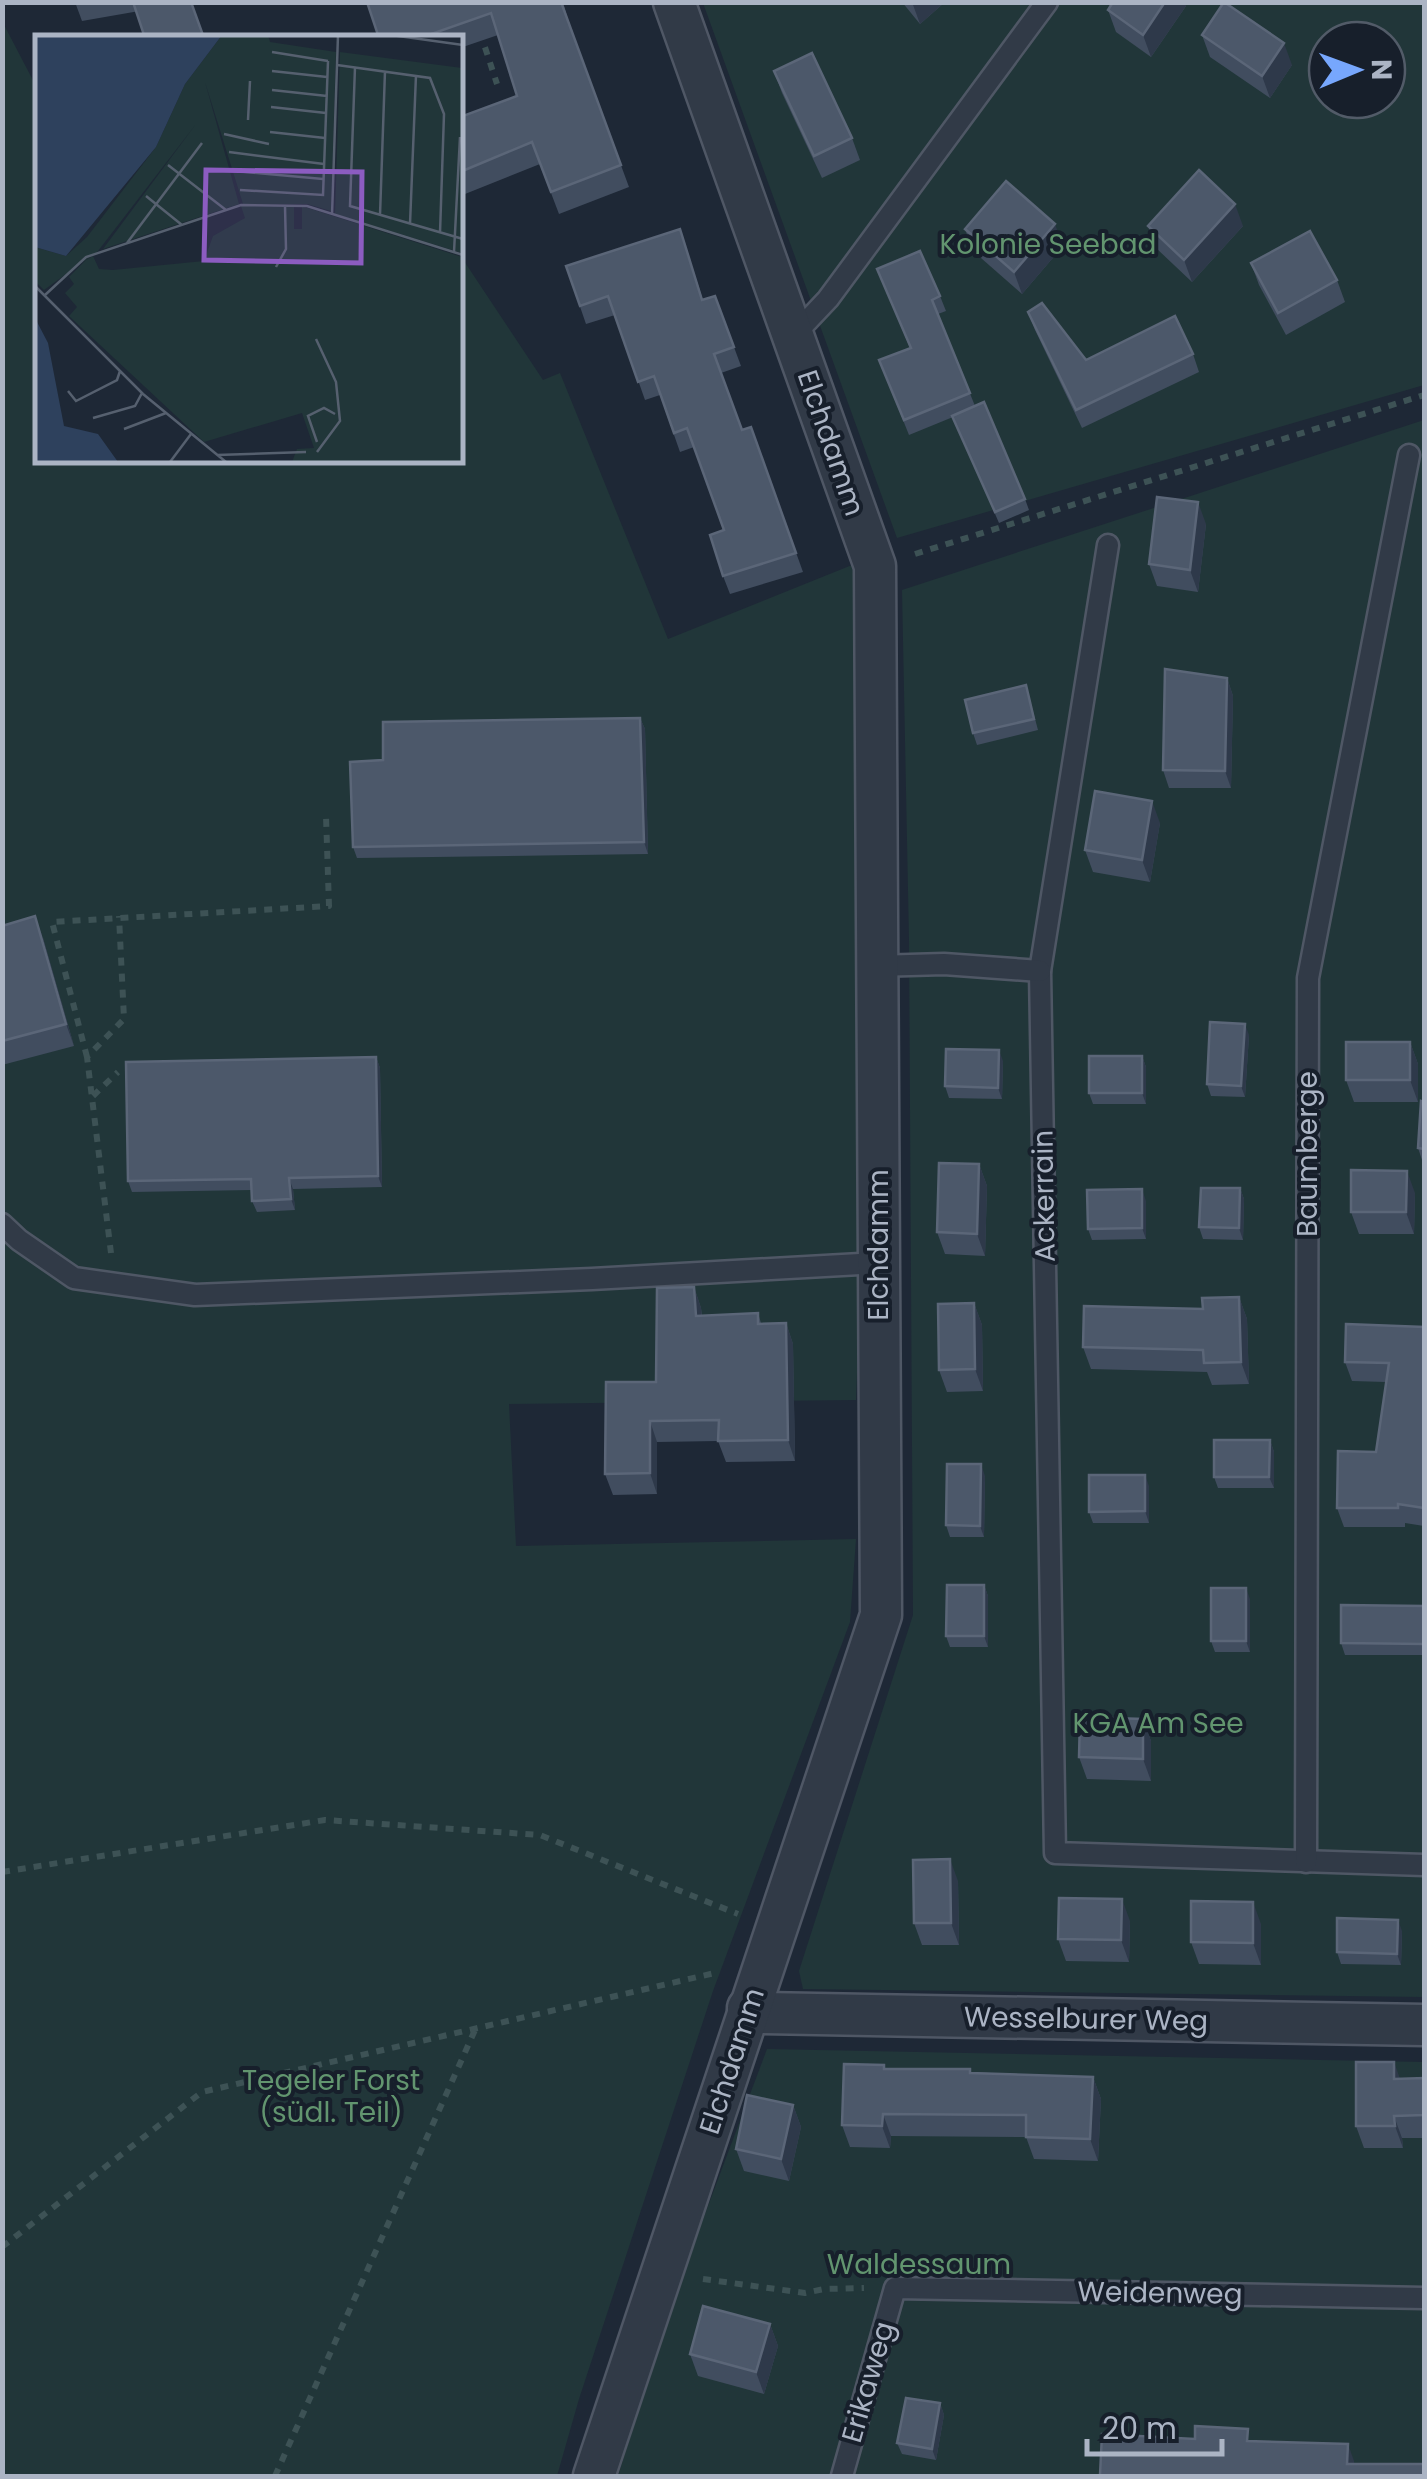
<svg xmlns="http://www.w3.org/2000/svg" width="1427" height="2479" font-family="Poppins,sans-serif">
	<rect width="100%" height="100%" fill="#1e2836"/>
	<g fill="#213639" fill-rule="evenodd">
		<path d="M703 3H1424V385L897 538ZM1327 40H1387V100H1327Z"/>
		<path d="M2 21 37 88 38 460H460V255L543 380 560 373 668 639 857 563 861 1265 856 1400 509 1404 516 1546 856 1539 850 1622 713 1991 579 2399 557 2476H3Z"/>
		<path d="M1424 420V1997L803 1989 799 1971 913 1615 909 940 902 590Z"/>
		<path d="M767 2049 1424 2062V2476H618L673 2299Z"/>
	</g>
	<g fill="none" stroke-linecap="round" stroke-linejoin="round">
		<g stroke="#4f5765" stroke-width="25">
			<g id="service">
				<path d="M794 335 828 299 1047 2"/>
				<path d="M1108 545 1040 971 1055 1853 1424 1865"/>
				<path d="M876 966 944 964 1040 971"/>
				<path d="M2 1224 19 1240 74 1278 195 1295 592 1279 878 1263"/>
				<path d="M1306 1862 1308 978 1409 455"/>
				<path d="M842 2476 895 2288 1424 2298"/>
			</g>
		</g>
		<g stroke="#4f5765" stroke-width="45">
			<g id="minor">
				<path d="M748 2008 763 2013 1424 2025"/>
				<path d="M594 2476 881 1615 875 566 674 2"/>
			</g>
		</g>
		<g stroke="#3d5255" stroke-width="6" stroke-dasharray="8 8" stroke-linecap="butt">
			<path d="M480 32 497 84"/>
			<path d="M915 554 1424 395"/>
			<path d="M87 1057 52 922 329 906 326 816"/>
			<path d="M93 1096 118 1072"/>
			<path d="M111 1253 87 1057 124 1019 119 916"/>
			<path d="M2 1872 325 1820 540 1835 738 1914"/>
			<path d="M2 2247 202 2092 719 1972"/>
			<path d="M703 2279 805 2293 824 2289 864 2288"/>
			<path d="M275 2476 475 2030"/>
		</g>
		<use href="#service" stroke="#313a47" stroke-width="20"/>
		<use href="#minor" stroke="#313a47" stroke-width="40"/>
	</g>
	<g fill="#414d5f">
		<path d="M75 2H191L82 21Z"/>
		<path d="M367 2H563L571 30 629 187 559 214 540 164 460 196V117L517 96 498 35 460 48V38H379Z"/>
		<path d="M902 2H945L920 24Z"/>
		<path d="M1186 6 1151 57 1116 32 1108 10Z"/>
		<path d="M1202 35 1292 65 1270 98 1210 57Z"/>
		<path d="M774 71 852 138 860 160 822 178 782 93Z"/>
		<path d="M1148 226H1243L1192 282 1156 248Z"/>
		<path d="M680 229 703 300 715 296 741 366 721 373 742 430 751 427 803 572 730 594 723 576 724 530 694 447 680 452 660 395 645 400 615 315 586 324 566 266Z"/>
		<path d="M965 229 1063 246 1022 294 973 251Z"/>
		<path d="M1251 263 1337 280 1345 302 1286 335 1259 285Z"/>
		<path d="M877 269 940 296 946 311 938 314 975 406 1025 499 1029 510 999 523 953 417 909 435 879 360 910 348Z"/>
		<path d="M1028 312 1086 360 1193 354 1199 372 1082 428 1035 330Z"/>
		<path d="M1206 524 1198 592 1157 586 1149 564Z"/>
		<path d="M1227 678 1233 696 1231 788H1169L1163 770Z"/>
		<path d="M1026 685 1038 730 977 745 973 733Z"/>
		<path d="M640 718 645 729 648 854 357 858 353 847 383 760Z"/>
		<path d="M1160 823 1150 882 1093 872 1085 850Z"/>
		<path d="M2 926 43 938 74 1046 2 1065Z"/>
		<path d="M1249 1035 1245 1097 1211 1096 1207 1084Z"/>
		<path d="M1410 1042 1418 1064V1102H1354L1346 1080Z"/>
		<path d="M1142 1056 1146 1067V1104H1093L1089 1093Z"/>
		<path d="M376 1057 380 1068 382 1187 293 1189 295 1210 257 1212 252 1201V1190L132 1192 128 1181Z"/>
		<path d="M1003 1061 1002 1099 949 1098 945 1086Z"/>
		<path d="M1424 1102V1160H1422L1418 1148Z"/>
		<path d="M979 1164 987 1186 985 1256 945 1254 937 1232Z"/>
		<path d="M1240 1188 1244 1199 1243 1240 1203 1239 1199 1227Z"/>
		<path d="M1415 1193 1414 1234H1359L1351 1212Z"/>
		<path d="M1146 1201V1239L1092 1240 1088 1229Z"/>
		<path d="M694 1287 701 1308 702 1316 758 1313 761 1323H786L793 1344 795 1461 726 1462 718 1441 657 1442V1494L613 1495 605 1474 656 1382Z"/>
		<path d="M1239 1297 1247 1319 1249 1384 1212 1385 1207 1372 1091 1369 1083 1347Z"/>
		<path d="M974 1303 982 1325 983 1391 947 1392 939 1370Z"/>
		<path d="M1424 1327V1526L1405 1523V1527H1344L1337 1508 1376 1452 1386 1382 1352 1381 1345 1362Z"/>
		<path d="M1270 1440 1274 1452V1488H1218L1214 1477Z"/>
		<path d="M985 1476 984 1537H950L946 1525Z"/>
		<path d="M1149 1486V1523H1093L1089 1512Z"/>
		<path d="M984 1585 988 1596V1647H950L946 1636Z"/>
		<path d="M1250 1599V1652H1215L1211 1641Z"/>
		<path d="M1424 1606V1655H1345L1341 1643Z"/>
		<path d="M1143 1719 1151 1741V1781L1087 1779 1079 1757Z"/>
		<path d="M958 1881 959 1945H922L914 1923Z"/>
		<path d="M1130 1921 1129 1962 1066 1961 1058 1939Z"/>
		<path d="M1261 1924V1965L1199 1964 1191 1942Z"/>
		<path d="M1402 1931 1401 1965 1341 1964 1337 1952Z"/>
		<path d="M884 2065 885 2069 1093 2077 1101 2099 1098 2161 1034 2159 1026 2137 891 2136 890 2148 850 2147 842 2125Z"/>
		<path d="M1424 2078V2138H1402L1403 2148H1364L1356 2126 1400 2079Z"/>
		<path d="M793 2105 801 2127 789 2181 744 2171 736 2149Z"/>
		<path d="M770 2324 778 2346 764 2394 698 2376 690 2354Z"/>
		<path d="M940 2403 944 2415 936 2460 902 2454 897 2443Z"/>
	</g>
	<g fill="#2e394a">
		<path d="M912 2H945L920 24Z"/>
		<path d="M1165 2H1185L1186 6 1151 57 1143 35Z"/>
		<path d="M1284 43 1292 65 1270 98 1262 76Z"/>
		<path d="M1235 204 1243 226 1192 282 1184 260Z"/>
		<path d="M1055 224 1063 246 1022 294 1014 272Z"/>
		<path d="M1198 502 1206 524 1198 592 1190 570Z"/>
		<path d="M1227 678 1233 696 1231 788 1225 771Z"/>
		<path d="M640 718 645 729 648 854 644 842Z"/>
		<path d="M1152 801 1160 823 1150 882 1142 860Z"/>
		<path d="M35 916 43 938 74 1046 66 1024Z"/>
		<path d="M1245 1024 1249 1035 1245 1097 1241 1086Z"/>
		<path d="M1410 1042 1418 1064V1102L1410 1080Z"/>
		<path d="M999 1050 1003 1061 1002 1099 998 1088Z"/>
		<path d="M1142 1056 1146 1067V1104L1142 1093Z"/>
		<path d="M376 1057 380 1068 382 1187 378 1176Z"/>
		<path d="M979 1164 987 1186 985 1256 977 1234Z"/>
		<path d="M1407 1171 1415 1193 1414 1234 1406 1212Z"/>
		<path d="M289 1178 293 1189 295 1210 291 1199Z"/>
		<path d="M1240 1188 1244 1199 1243 1240 1239 1228Z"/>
		<path d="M1142 1189 1146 1201V1239L1142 1228Z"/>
		<path d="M694 1287 701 1308 703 1337 696 1316Z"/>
		<path d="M1239 1297 1247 1319 1249 1384 1241 1362Z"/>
		<path d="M974 1303 982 1325 983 1391 975 1369Z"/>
		<path d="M786 1323 793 1344 795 1461 788 1440Z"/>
		<path d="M650 1421 657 1442V1494L650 1473Z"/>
		<path d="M1270 1440 1274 1452V1488L1269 1477Z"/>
		<path d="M981 1464 985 1476 984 1537 980 1526Z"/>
		<path d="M1145 1475 1149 1486V1523L1145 1511Z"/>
		<path d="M984 1585 988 1596V1647L984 1636Z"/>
		<path d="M1246 1588 1250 1599V1652L1246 1641Z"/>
		<path d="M1143 1719 1151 1741V1781L1143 1759Z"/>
		<path d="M950 1859 958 1881 959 1945 951 1923Z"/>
		<path d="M1122 1899 1130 1921 1129 1962 1121 1940Z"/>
		<path d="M1253 1902 1261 1924V1965L1253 1943Z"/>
		<path d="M1398 1920 1402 1931 1401 1965 1397 1954Z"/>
		<path d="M1394 2062 1402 2084 1394 2079Z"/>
		<path d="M1093 2077 1101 2099 1098 2161 1090 2139Z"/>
		<path d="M793 2105 801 2127 789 2181 781 2159Z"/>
		<path d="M883 2114 891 2136 890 2148 882 2126Z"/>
		<path d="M1394 2116 1402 2138 1403 2148 1395 2126Z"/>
		<path d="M770 2324 778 2346 764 2394 756 2372Z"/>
		<path d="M940 2403 944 2415 936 2460 932 2449Z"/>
		<path d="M1348 2444 1354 2461V2476L1347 2464Z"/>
	</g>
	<g fill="#4c586a" stroke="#5b6678" stroke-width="2.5">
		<path d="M133 2H191L204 38H145Z"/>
		<path d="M367 2H561L621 165 551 192 532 142 460 172V117L517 96 491 13 420 38H379Z"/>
		<path d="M1113 2H1165L1143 35 1108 10Z"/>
		<path d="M1224 2 1284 43 1262 76 1202 35Z"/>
		<path d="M812 53 852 138 814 156 774 71Z"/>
		<path d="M1199 170 1235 204 1184 260 1148 226Z"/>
		<path d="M1006 181 1055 224 1014 272 965 229Z"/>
		<path d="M680 229 702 300 715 296 734 347 714 354 742 430 751 427 796 553 723 576 710 535 724 530 687 428 674 433 654 376 638 382 608 296 580 306 566 266Z"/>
		<path d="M1310 231 1337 280 1278 313 1251 263Z"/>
		<path d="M920 251 940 296 932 300 970 393 904 420 879 360 911 348 877 269Z"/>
		<path d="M1042 303 1086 360 1175 316 1193 354 1076 410 1028 312Z"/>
		<path d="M984 402 1025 499 995 512 952 416Z"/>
		<path d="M1157 497 1198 502 1190 570 1149 564Z"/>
		<path d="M1165 669 1227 678 1225 771 1163 770Z"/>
		<path d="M1026 685 1034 719 973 733 965 700Z"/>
		<path d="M640 718 644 842 353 847 350 762 383 760V722Z"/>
		<path d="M1095 791 1152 801 1142 860 1085 850Z"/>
		<path d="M35 916 66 1024 2 1041V926Z"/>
		<path d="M1210 1022 1245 1024 1241 1086 1207 1084Z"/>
		<rect x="1346" y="1042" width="64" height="38"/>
		<path d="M946 1049 999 1050 998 1088 945 1086Z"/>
		<rect x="1089" y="1056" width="53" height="37"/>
		<path d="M376 1057 378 1176 289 1178 291 1199 252 1201 251 1179 128 1181 126 1062Z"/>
		<path d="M1421 1101 1424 1102V1149L1418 1148Z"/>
		<path d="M939 1163 979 1164 977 1234 937 1232Z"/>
		<path d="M1351 1170 1407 1171 1406 1212H1351Z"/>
		<path d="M1201 1188H1240L1239 1228 1199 1227Z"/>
		<path d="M1142 1189V1228L1088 1229 1087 1190Z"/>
		<path d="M694 1287 696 1316 758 1313V1324L786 1323 788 1440 718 1441 719 1420 650 1421V1473L605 1474 606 1382H656L657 1288Z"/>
		<path d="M1239 1297 1241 1362 1204 1363 1203 1350 1083 1347 1084 1306 1203 1309 1202 1298Z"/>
		<path d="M974 1303 975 1369 939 1370 938 1304Z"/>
		<path d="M1346 1324 1424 1327V1508L1398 1504V1508H1337L1338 1451 1376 1452 1389 1363 1345 1362Z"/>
		<path d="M1214 1440H1270L1269 1477H1214Z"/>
		<path d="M947 1464H981L980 1526 946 1525Z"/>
		<path d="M1089 1475H1145V1511L1089 1512Z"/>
		<path d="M947 1585H984V1636H946Z"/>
		<rect x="1211" y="1588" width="35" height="53"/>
		<path d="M1341 1605 1424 1606V1644L1341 1643Z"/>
		<path d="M1080 1717 1143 1719V1759L1079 1757Z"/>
		<path d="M950 1859 951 1923H914L913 1860Z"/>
		<path d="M1059 1898 1122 1899 1121 1940 1058 1939Z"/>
		<path d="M1191 1901 1253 1902V1943L1191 1942Z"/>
		<path d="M1337 1918 1398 1920 1397 1954 1337 1952Z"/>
		<path d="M1356 2062H1394V2079L1424 2078V2115L1394 2116 1395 2126H1356Z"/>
		<path d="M844 2064 884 2065V2069H970V2073L1093 2077 1090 2139 1026 2137V2115L883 2114 882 2126 842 2125Z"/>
		<path d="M747 2095 793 2105 781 2159 736 2149Z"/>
		<path d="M703 2306 770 2324 756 2372 690 2354Z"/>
		<path d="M906 2398 940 2403 932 2449 897 2443Z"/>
		<path d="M1195 2426 1248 2429 1247 2441 1348 2444 1347 2464H1424V2476L1100 2475 1102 2434 1195 2439Z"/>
	</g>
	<g text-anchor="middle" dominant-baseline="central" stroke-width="8" stroke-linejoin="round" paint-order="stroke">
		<g font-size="28" fill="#62956f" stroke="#171f2b">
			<text x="1048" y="244">Kolonie Seebad</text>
			<text x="1158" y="1723">KGA Am See</text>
			<text x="331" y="2080">Tegeler Forst<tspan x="331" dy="32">(südl. Teil)</tspan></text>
			<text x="919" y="2264">Waldessaum</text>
		</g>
		<g font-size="28" fill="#abb4c4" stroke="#171f2b">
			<text transform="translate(831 443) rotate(71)">Elchdamm</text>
			<text transform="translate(1307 1154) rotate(-90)">Baumberge</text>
			<text transform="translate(1044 1196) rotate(-91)">Ackerrain</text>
			<text transform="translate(878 1245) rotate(-90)">Elchdamm</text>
			<text transform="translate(1086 2019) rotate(1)">Wesselburer Weg</text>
			<text transform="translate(732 2061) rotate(-72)">Elchdamm</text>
			<text transform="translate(1160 2293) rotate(1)">Weidenweg</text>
			<text transform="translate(868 2382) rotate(-74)">Erikaweg</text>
		</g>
	</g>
	<g transform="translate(35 35)">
		<rect width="428" height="428" fill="#1e2836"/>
		<path d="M187 0H233L235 7 301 17 296 176 272 169H208L170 47 204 169 68 214 161 89 63 216 9 255 0 246V212L31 221 52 202 121 112 150 49ZM305 17 427 33V218L300 179ZM206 171 259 172V194H267V172L273 173 427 222V427H257L262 414 279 413 267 378 169 407 34 281 42 272 30 258 39 249 34 242 51 225 58 221 64 234 78 235 169 226 178 201 210 183Z" fill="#213639"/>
		<path d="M0 0H187L150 49 121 112 31 221 0 212ZM0 283 13 308 29 391 63 399 83 427H0Z" fill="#2e415d"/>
		<path fill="none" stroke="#56606f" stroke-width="2.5" d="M356 0 428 10M237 17 293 26M302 30 395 43 409 79 405 198M320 32 315 171 428 204M237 36 292 42M237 55 292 61M236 72 291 78M213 85 215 46M235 97 290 103M189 99 234 109M194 117 289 129M133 130 191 175M200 136 288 144M205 155 288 160 293 26M111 161 147 190M297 180 303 0M345 180 350 36M375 189 381 40M92 208 167 108M419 217 425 102M241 232 251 214 250 171M0 251 108 359 191 427M10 260 51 222 206 170 272 171 428 220M281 304 301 347 305 386 282 417M33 356 41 366 82 345 85 336M58 383 100 371 107 358M89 394 131 378M282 407 273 381 289 373 300 379M182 420 271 417M135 427 156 399"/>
		<path fill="#8c5cc1" fill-opacity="0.15" stroke="#8c5cc1" stroke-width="5" d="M171 135 327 137 326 228 169 225Z"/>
		<rect width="428" height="428" fill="none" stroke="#abb4c4" stroke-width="5"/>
	</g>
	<rect width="1427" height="2479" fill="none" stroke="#abb4c4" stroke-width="10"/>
	<g transform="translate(1357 70) rotate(89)"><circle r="48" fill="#171f2b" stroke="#525b68" stroke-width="2.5"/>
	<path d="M0-8L18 38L0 25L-18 38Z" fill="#77a7fd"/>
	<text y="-15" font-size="28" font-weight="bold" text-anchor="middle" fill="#abb4c4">N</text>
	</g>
	<path d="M1087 2439v15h135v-15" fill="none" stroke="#abb4c4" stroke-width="5"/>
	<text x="1102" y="2439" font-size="30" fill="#abb4c4" stroke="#171f2b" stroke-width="8" paint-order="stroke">20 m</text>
</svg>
